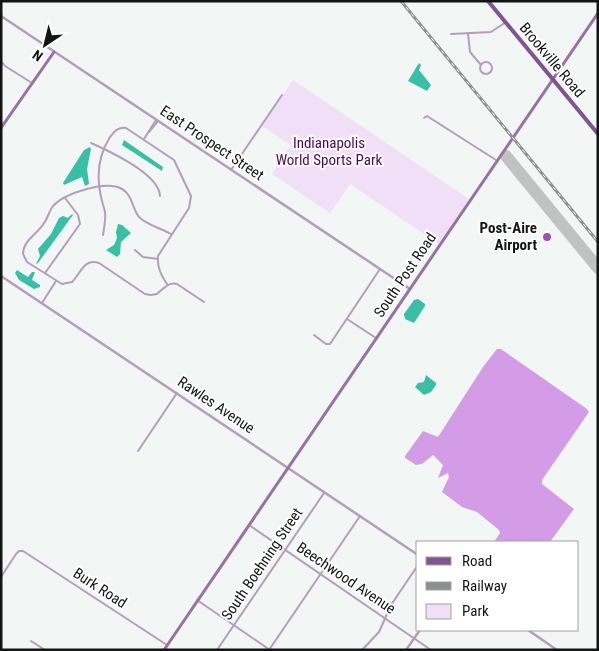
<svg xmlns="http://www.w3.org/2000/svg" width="599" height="651" font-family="'Roboto Condensed',sans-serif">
	<rect width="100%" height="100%" fill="#f2f6f5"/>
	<path fill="#f1def7" d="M293 80 469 199 439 244 350 184 330 213 272 174 291 145 262 126Z"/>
	<path fill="#d49be6" d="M497 349H501L587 409 589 412 542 480V484L574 509 550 542H494L500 533 499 530 477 512 462 507 442 492 449 477 448 473 438 478 443 465 433 455 422 464 416 465 405 458V456L423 431 438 437 483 367Z"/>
	<g fill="#39bfa5">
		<path d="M419 63 421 65 419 70 431 85 427 91 408 81Z"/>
		<path d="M124 140 163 167 162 171 122 145Z"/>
		<path d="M90 147 91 149 87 169 89 184 85 186 82 177 64 185 63 183 84 150Z"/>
		<path d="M73 215 38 263 36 264 40 256 38 249 51 234 59 218 63 216 68 218 72 214Z"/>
		<path d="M118 224 122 225 131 233 121 242 120 254 117 257 106 250 114 245 117 238 116 232Z"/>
		<path d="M17 270 28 277 32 272H35L32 280 40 285V287L34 289 19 280 15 273Z"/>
		<path d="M418 299 425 304V306L414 323 405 319 404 314 414 300Z"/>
		<path d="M426 375 436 383V385L431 392 424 395 415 387 418 383 424 382Z"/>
	</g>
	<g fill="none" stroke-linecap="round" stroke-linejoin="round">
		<path stroke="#c0c3c2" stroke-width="12" d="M506 156 598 268"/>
		<g stroke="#b69dbe" stroke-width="2">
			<path d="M451 34 491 32 506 22"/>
			<path d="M468 34 470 52 481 65"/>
			<path d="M1 61 5 66 32 83"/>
			<circle cx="486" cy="68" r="6"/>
			<path d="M424 118 427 116 496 160"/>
			<path d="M149 132 158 121"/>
			<path d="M144 139 156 120"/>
			<path d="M91 143C109 151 159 174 160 196"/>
			<path d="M231 170 282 95"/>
			<path d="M171 234C162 229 148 225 140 218 132 210 133 195 122 189 106 180 65 193 53 206 49 211 48 218 44 223 38 234 23 240 23 254L27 262 62 284 72 282C81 273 84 258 99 263L145 294 151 295 157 294C164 288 168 282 177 284L204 302"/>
			<path d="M103 235C104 228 106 220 105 212 104 207 102 202 101 197 96 175 98 156 110 137 115 131 118 127 126 128L174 160 191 196 189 208 158 256C157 267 161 275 167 284"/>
			<path d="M135 250 143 257 158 259"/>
			<path d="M45 273 80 224 78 215 65 198"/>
			<path d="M42 303 56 281"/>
			<path d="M347 319 376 338"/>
			<path d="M314 335 326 344H330L380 269"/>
			<path d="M138 451 177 393"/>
			<path d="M249 525 431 650"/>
			<path d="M1 577 16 554 19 551H23L167 645"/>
			<path d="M197 600 270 650"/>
			<path d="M31 641 45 650"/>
			<path d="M217 650 324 493"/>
			<path d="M269 650 360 516"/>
			<path d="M362 650 379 632 391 605 418 565"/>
		</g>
		<g stroke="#b69dbe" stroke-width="2.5">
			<path d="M1 16 410 289"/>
			<path d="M1 276 418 555"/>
			<path d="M528 630 557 650"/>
			<path d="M406 650 420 630"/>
		</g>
		<g stroke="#9773a2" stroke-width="3">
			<path d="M1 128 54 52"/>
			<path d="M164 650 598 13"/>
		</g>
		<path stroke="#80548e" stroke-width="4" d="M488 1 598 134"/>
		<g stroke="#8d908f" stroke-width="3">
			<path id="rail" d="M401 1 598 242"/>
		</g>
		<use href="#rail" stroke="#fff" stroke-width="1" stroke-dasharray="4" stroke-linecap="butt"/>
	</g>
	<circle fill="#a14cba" stroke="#fff" stroke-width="2" cx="547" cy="237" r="5"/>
	<g text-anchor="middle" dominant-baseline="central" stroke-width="4" stroke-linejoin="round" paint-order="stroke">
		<g font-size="15" fill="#131414" stroke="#fff">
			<text transform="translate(552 60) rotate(50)">Brookville Road</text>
			<text transform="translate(212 143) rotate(34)">East Prospect Street</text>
			<text transform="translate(405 275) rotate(-56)">South Post Road</text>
			<text transform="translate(216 405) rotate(34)">Rawles Avenue</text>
			<text transform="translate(262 564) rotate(-56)">South Boehning Street</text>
			<text transform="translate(346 578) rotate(34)">Beechwood Avenue</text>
			<text transform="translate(100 588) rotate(33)">Burk Road</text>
		</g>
		<g font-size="15" fill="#4f0361" stroke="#fff">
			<text x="329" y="143">Indianapolis<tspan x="329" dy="17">World Sports Park</tspan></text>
		</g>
		<g font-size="15" font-weight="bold" fill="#131414" stroke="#fff" text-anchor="end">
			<text x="537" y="228">Post-Aire<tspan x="537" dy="17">Airport</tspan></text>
		</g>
	</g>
	<rect width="599" height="651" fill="none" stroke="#131414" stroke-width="5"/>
	<rect x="416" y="541" width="162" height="90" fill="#ffffff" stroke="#a1a1a1"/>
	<rect x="426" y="557" width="25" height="8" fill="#80548e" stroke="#a1a1a1"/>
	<text x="462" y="566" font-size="15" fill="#131414">Road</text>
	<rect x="426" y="582" width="25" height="8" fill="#8d908f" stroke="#a1a1a1"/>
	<text x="462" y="591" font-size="15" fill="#131414">Railway</text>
	<rect x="426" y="604" width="25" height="15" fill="#f1def7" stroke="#a1a1a1"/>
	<text x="462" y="616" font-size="15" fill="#131414">Park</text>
	<g transform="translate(45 45) rotate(215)" stroke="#ffffff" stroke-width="4" paint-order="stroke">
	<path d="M0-4L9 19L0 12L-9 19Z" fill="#131414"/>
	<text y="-8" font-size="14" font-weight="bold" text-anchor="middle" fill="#131414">N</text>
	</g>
</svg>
